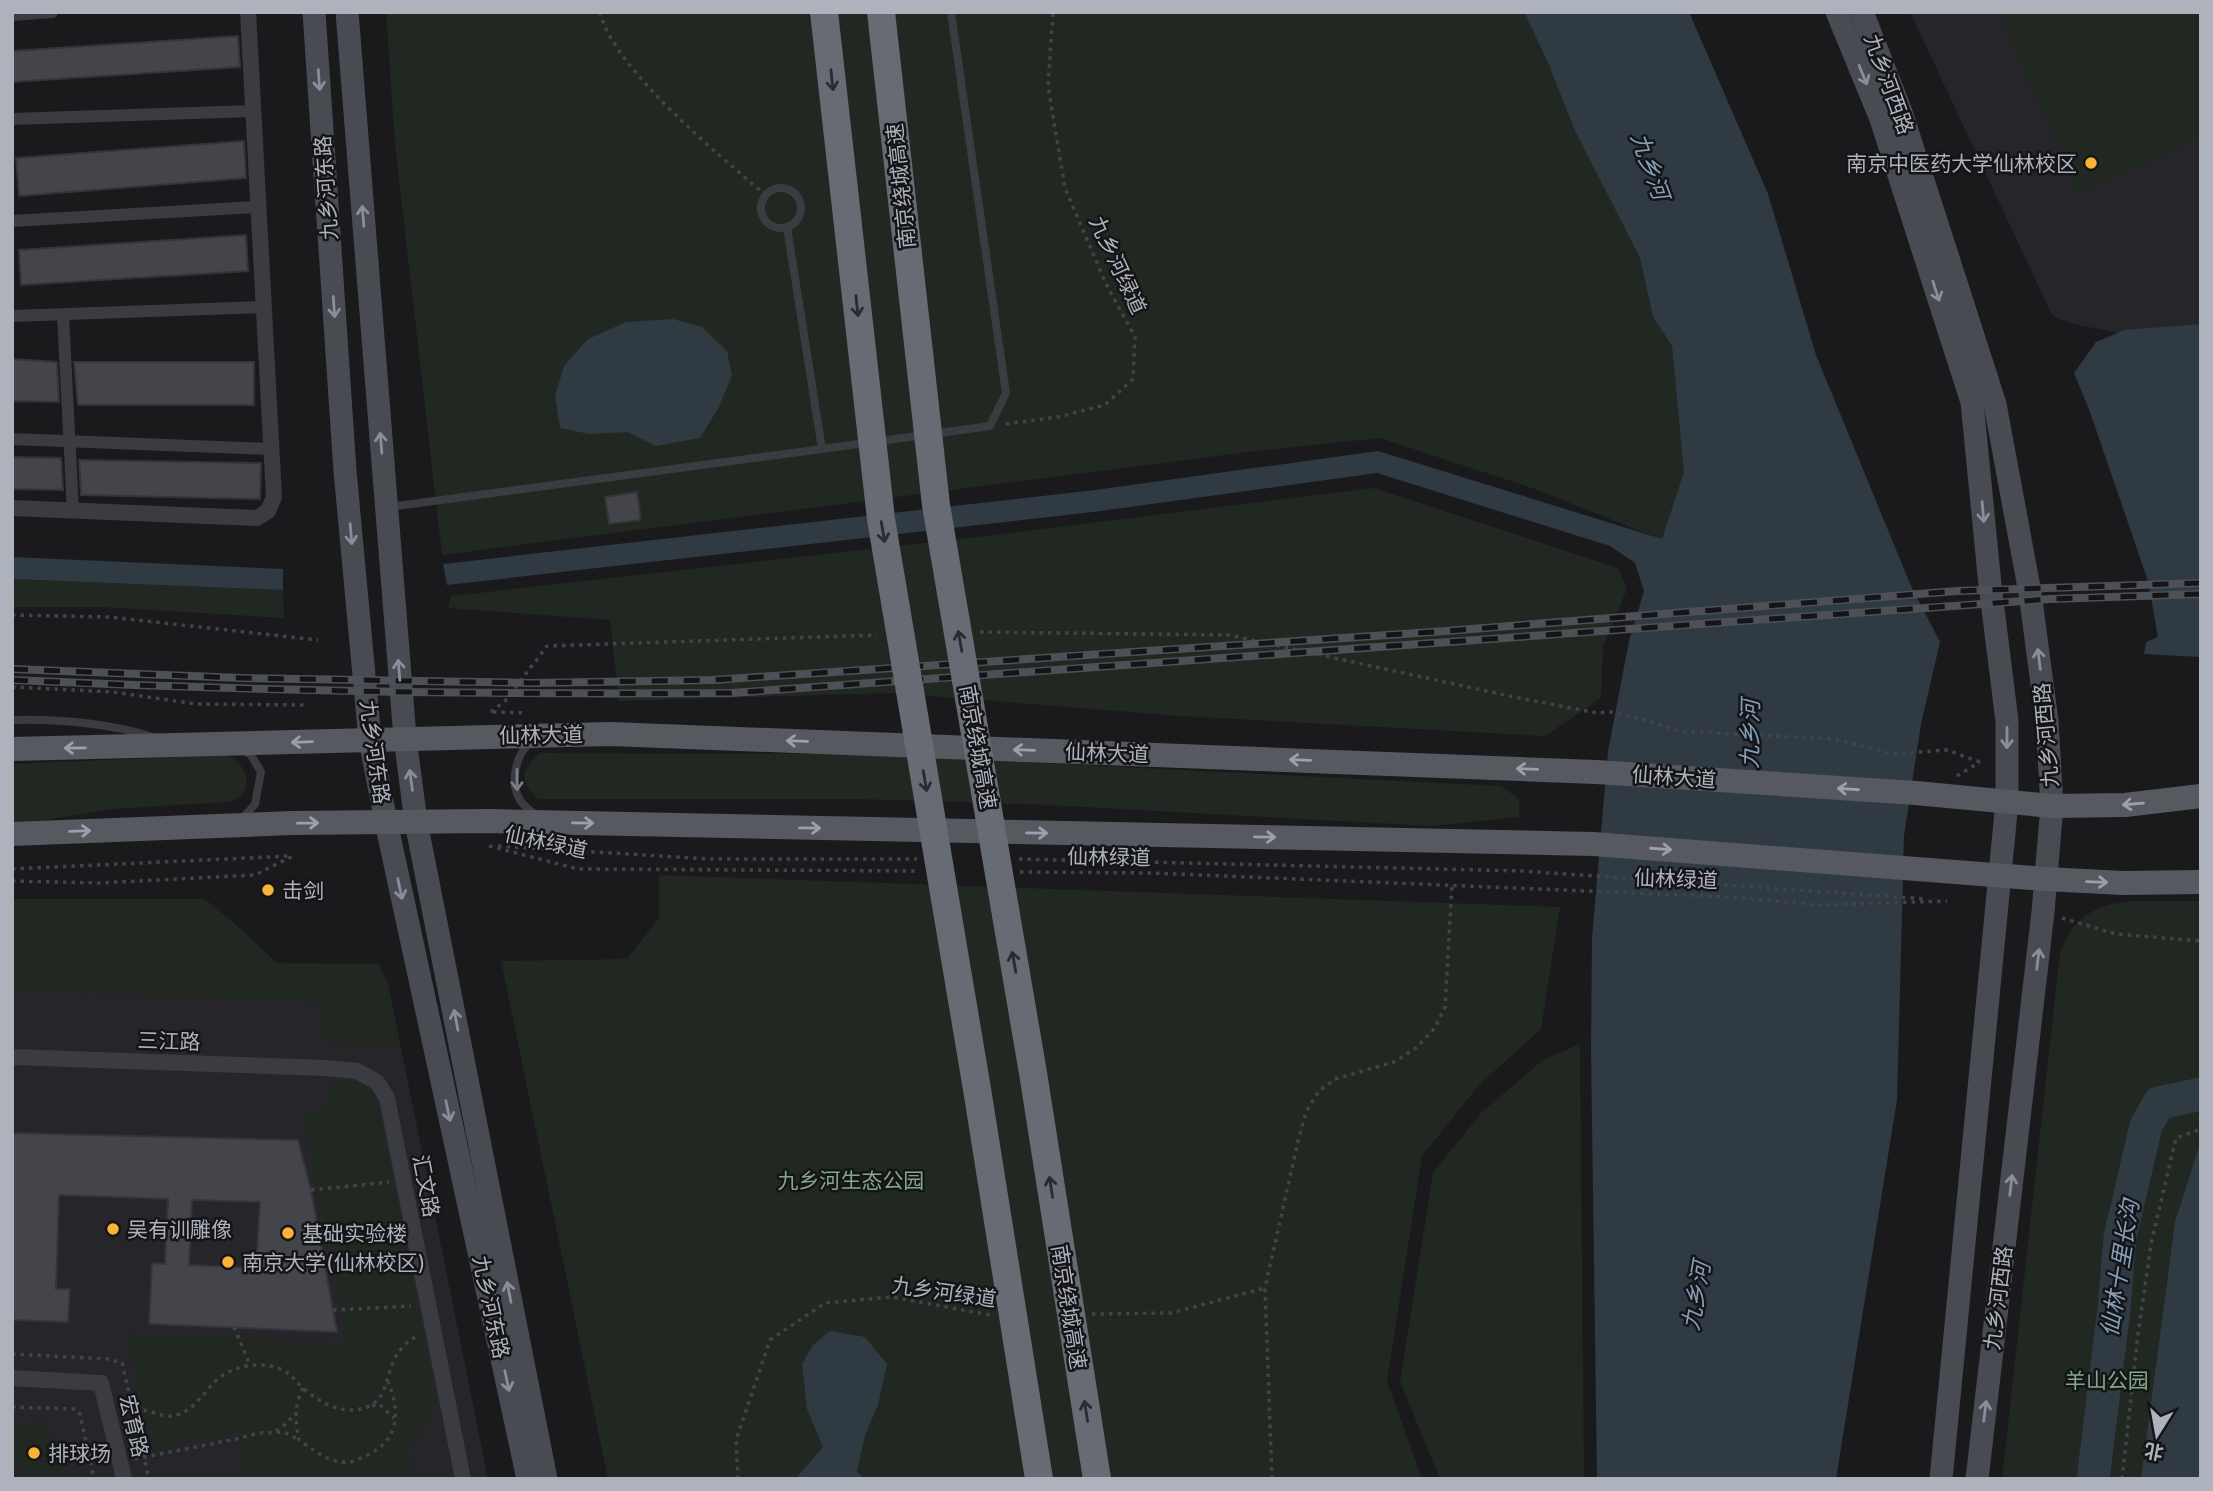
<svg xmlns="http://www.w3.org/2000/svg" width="2213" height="1491" font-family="Inter,'Noto Sans SC',sans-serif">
	<rect width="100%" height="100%" fill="#1a1a1d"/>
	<g fill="#26262a">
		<path d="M1910 12H2201V334L2148 339 2074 324 2058 319 2051 313Z"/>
		<path d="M12 973 388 983 488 1479H12Z"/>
	</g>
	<g fill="#202821">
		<path d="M386 12H1524L1548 63 1575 131 1640 258 1653 317 1672 346 1685 472 1662 540 1535 489 1380 438 1264 450 442 555 395 144Z"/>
		<path d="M1999 12H2201V140L2077 193Z"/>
		<path d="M1374 488 1618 568 1627 589 1603 646 1601 698 1545 736 1180 716 893 693 619 701 610 620 448 608 451 596 986 536Z"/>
		<path d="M12 579 283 590 284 618 101 607H12Z"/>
		<path d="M540 753 858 754 1501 786 1519 799V817L1432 826 1028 804 858 799H538C519 782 521 769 540 753Z"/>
		<path d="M227 755C243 761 256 785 238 798 235 801 231 801 227 802L111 809 35 822 12 823V764Z"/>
		<path d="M659 875 1560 907 1541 1029 1478 1086 1422 1156 1387 1381 1422 1479H608L501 961 627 959 659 918Z"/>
		<path d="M12 899H205L242 930 277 963 379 964 388 983 400 1045 324 1043 319 1005 296 1000 12 992Z"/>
		<path d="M2131 901H2201V1479H2002L2060 953C2073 917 2094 905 2131 901Z"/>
		<path d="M1580 1044 1584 1479H1440L1400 1382 1433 1173 1482 1112 1543 1060Z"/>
		<path d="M342 1077C366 1085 372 1086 380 1111L437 1404 409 1450 415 1479H247L234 1434 153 1449 127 1334 347 1343 302 1113C337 1110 321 1099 335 1079Z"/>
		<path d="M48 1420 60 1479H12V1427Z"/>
	</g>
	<g fill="#2f3a42">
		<path d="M1524 12H1689L1768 194 1816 355 1911 586 1940 642 1921 724 1904 836 1897 1100 1836 1479H1597L1591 1048 1592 938 1608 751 1629 641 1644 591 1635 563 1610 546 1377 473 1093 512 447 585 443 564 1095 490 1378 451 1662 539 1684 472 1672 346 1653 317 1640 258 1575 131 1548 63Z"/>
		<path d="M673 319 702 327 727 351 732 375 719 407 700 438 656 446 628 432 589 434 560 428 555 396 564 366 588 339 626 322Z"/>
		<path d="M2201 324V657L2144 654 2146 642 2158 637 2148 581 2090 412 2074 373 2096 342 2124 330Z"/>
		<path d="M12 557 283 569V590L12 579Z"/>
		<path d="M2198 1150H2201V1479H2141L2175 1222Z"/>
		<path d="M830 1331 865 1337 887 1364 878 1405 865 1435 857 1471 864 1479H795L823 1447 807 1409 802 1364 813 1345Z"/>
	</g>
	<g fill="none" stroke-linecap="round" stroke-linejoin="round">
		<path stroke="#2f3a42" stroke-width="33" d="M2093 1479 2114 1309 2120 1237 2146 1126 2159 1103 2201 1094"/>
	</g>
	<g fill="#44454a" stroke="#343439" stroke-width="2" fill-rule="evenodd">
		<path d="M238 36 240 67 12 82V51Z"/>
		<path d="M244 141 246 178 19 196 16 158Z"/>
		<path d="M246 235 248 271 21 285 19 250Z"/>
		<path d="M12 359 57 362 59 402 12 401Z"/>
		<path d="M74 362H254V405H78Z"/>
		<path d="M12 457 61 458 63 490 12 489Z"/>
		<path d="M79 460 261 463 260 499 81 495Z"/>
		<path d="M637 492 641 520 609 524 605 497Z"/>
		<path d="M12 1133 298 1140 311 1190 337 1332 149 1324 152 1263 165 1264 168 1199 59 1195 56 1289H70L68 1322 12 1320ZM192 1200 260 1202 256 1268 189 1265Z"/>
	</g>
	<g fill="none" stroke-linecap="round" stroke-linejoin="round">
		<g stroke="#414449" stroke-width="3.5" stroke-dasharray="3.5 5" stroke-linecap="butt">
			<path d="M600 12C613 69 721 156 765 195"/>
			<path d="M1006 424 1058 417 1105 405 1133 379 1135 337 1106 284 1065 188 1048 86 1053 12"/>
			<path d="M12 615 109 617 318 640"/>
			<path d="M980 632 1229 635 1514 697 1597 713 1611 712 1646 720 1679 731 1835 739 1893 754 1947 750 1980 762"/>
			<path d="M12 687 113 692 196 704 307 705"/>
			<path d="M491 712 505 701 547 646 877 635"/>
			<path d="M493 712 527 713"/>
			<path d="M1957 776 1980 762"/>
			<path d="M489 846 578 869 918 871"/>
			<path d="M498 846 709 859H917"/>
			<path d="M1019 859 1522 871 1927 899"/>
			<path d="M12 869 290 856"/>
			<path d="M1020 872 1152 873 1731 897 1817 905 1947 901"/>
			<path d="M12 881 100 883 255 875 293 856"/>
			<path d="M2062 918 2116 934 2201 941"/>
			<path d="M311 1190 389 1182"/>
			<path d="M333 1310 411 1306"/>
			<path d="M1092 1314 1171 1313 1265 1288"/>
			<path d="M234 1327 250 1365"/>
			<path d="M12 1354 108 1359 122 1363 149 1479"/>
			<path d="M303 1388C294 1406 295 1421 299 1440 314 1450 330 1464 349 1462 354 1462 361 1458 365 1456 399 1442 401 1412 388 1382"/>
			<path d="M372 1406 379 1404 394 1418"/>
			<path d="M12 1407 75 1409 80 1414 94 1479"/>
			<path d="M135 1411C153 1407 161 1421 180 1414 197 1407 206 1389 219 1378 234 1366 257 1362 275 1367 291 1372 293 1379 304 1389 322 1404 344 1416 367 1407 388 1399 386 1374 395 1358 400 1348 408 1341 417 1336"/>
			<path d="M276 1431 286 1424 295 1413"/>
			<path d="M135 1459 236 1439 259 1433 284 1432 299 1440"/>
			<path d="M738 1479 736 1440 770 1340 825 1303 892 1297 990 1315"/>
			<path d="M1272 1479 1265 1288 1298 1141 1306 1112 1319 1091 1335 1079 1394 1062 1416 1048 1435 1028 1445 1007 1452 885"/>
			<path d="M2122 1479 2138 1334 2151 1244 2176 1138 2201 1129"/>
		</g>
		<g stroke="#3b3c42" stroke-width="8">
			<circle cx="781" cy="208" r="20"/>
			<path d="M822 449 990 426 1006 393 951 12"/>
			<path d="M389 507 822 449 787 227"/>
			<path d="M12 720C59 719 105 723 150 736"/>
			<path d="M531 742C516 753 510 782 519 798 522 805 529 810 535 814"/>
			<path d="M242 819 255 804 261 772 251 755 243 750"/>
		</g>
		<g stroke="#3b3c42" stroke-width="12">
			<path d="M12 15 52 12"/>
			<path d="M12 119 253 111"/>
			<path d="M12 221 258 207"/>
			<path d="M63 315 73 511"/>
			<path d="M12 316 264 307"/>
			<path d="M12 439 272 449"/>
		</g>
		<g stroke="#3b3c42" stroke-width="16">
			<path d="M12 508 257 518 268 511 274 497 248 12"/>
			<path d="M12 1057 324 1068 357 1071 377 1082 387 1098 463 1479"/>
			<path d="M12 1378 101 1383 124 1479"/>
		</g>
		<g stroke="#494b52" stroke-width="23">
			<path d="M314 12 345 471 370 740 386 822 528 1479"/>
			<path d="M347 12 405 738 416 822 546 1479"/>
			<path d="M1837 12 1881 119 1972 402 1990 585 2007 721V802L1941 1479"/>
			<path d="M1862 12 1901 112 1995 404 2030 593 2047 721 2052 806 2043 912 1977 1479"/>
		</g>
		<g stroke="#575961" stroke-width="24">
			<path d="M12 749 611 734 1596 772 1916 793 2052 806 2125 805 2201 796"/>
			<path d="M12 834 292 823 488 821 1593 844 2045 879 2123 883 2201 882"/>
		</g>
		<g stroke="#4e5057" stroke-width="8">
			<g id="rail">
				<path d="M12 669 242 678 532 683 713 680 1433 632 1957 591 2201 583"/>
				<path d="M12 680C252 691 491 695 731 693L2051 599 2201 594"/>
			</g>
		</g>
		<use href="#rail" stroke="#151518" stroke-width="5" stroke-dasharray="16" stroke-linecap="butt"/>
		<g stroke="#676b73" stroke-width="28">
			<path d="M824 12 881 519 977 1089 1039 1479"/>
			<path d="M881 12 936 505 1033 1073 1097 1479"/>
		</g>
	</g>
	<defs><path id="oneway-shaft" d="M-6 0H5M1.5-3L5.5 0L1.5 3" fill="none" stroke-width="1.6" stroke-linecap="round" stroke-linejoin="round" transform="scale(1.75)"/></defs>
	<g stroke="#8a8e98">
		<use href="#oneway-shaft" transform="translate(1863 75) rotate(68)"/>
		<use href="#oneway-shaft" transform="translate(319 80) rotate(86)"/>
		<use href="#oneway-shaft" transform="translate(363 216) rotate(-95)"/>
		<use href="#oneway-shaft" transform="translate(1936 291) rotate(72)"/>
		<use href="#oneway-shaft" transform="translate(334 307) rotate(86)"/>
		<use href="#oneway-shaft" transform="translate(381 443) rotate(-95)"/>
		<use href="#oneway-shaft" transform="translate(1983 512) rotate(85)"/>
		<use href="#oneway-shaft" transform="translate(351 534) rotate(85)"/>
		<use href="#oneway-shaft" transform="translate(2039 659) rotate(-97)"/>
		<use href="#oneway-shaft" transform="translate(399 670) rotate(-95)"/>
		<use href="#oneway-shaft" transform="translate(2007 738) rotate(90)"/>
		<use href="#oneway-shaft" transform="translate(411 780) rotate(-98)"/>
		<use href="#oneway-shaft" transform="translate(400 889) rotate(78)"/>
		<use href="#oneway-shaft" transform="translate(2038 959) rotate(-83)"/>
		<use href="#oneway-shaft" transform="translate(456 1020) rotate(-101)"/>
		<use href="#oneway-shaft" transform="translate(448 1111) rotate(78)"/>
		<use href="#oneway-shaft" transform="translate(2011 1185) rotate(-83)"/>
		<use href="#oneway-shaft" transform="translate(509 1292) rotate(-101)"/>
		<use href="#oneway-shaft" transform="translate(507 1381) rotate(78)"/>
		<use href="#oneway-shaft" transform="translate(1985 1411) rotate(-83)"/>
	</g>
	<g stroke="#2a2a2f">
		<use href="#oneway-shaft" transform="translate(832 80) rotate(84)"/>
		<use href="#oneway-shaft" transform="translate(857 306) rotate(84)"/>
		<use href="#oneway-shaft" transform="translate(883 532) rotate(80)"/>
		<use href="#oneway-shaft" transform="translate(960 641) rotate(-100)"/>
		<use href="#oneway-shaft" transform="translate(925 781) rotate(80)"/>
		<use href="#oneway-shaft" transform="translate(1014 962) rotate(-100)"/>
		<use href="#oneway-shaft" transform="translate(1051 1187) rotate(-99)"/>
		<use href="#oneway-shaft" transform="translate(1086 1411) rotate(-99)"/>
	</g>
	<g stroke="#9ca0ab">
		<use href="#oneway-shaft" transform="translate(797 741) rotate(-178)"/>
		<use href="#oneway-shaft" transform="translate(302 742) rotate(178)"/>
		<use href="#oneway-shaft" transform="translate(75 748) rotate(179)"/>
		<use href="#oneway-shaft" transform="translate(1024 750) rotate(-178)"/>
		<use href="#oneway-shaft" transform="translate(1300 760) rotate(-178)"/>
		<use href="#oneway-shaft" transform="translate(1527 769) rotate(-178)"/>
		<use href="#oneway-shaft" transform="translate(1848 789) rotate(-176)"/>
		<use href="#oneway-shaft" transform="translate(2133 804) rotate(175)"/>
		<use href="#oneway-shaft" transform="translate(308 823) rotate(-1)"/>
		<use href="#oneway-shaft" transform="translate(583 823) rotate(1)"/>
		<use href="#oneway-shaft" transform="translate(810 828) rotate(1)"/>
		<use href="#oneway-shaft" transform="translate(80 831) rotate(-2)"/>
		<use href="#oneway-shaft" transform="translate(1037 833) rotate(1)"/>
		<use href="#oneway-shaft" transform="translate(1265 837) rotate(1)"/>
		<use href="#oneway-shaft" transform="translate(1661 849) rotate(4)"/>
		<use href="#oneway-shaft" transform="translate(2097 882) rotate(2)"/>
	</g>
	<use stroke="#7a7d86" href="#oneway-shaft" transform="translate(517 780) rotate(90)"/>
	<g fill="#f9b337" stroke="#151518" stroke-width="2.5">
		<circle cx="2091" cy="163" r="7"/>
		<circle cx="268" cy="890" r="7"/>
		<circle cx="113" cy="1229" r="7"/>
		<circle cx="288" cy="1233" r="7"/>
		<circle cx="228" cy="1262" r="7"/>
		<circle cx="34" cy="1453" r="7"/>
	</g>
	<g text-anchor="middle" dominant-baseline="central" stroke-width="5" stroke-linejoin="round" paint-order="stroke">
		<g font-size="21" fill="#adb2bd" stroke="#151518">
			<text transform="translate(1889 84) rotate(70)">九乡河西路</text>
			<text transform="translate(901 186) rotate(-96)">南京绕城高速</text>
			<text transform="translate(326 188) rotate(-94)">九乡河东路</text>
			<text transform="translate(1118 265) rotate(65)">九乡河绿道</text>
			<text transform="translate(541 735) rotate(-1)">仙林大道</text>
			<text transform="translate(2046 735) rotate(-95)">九乡河西路</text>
			<text transform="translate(978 747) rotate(80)">南京绕城高速</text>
			<text transform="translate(375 752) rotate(82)">九乡河东路</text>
			<text transform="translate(1107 753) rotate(2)">仙林大道</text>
			<text transform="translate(1674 777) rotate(4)">仙林大道</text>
			<text transform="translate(546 842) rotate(12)">仙林绿道</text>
			<text transform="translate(1109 857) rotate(1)">仙林绿道</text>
			<text transform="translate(1676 879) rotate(2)">仙林绿道</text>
			<text transform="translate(169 1041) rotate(2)">三江路</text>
			<text transform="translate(426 1186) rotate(79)">汇文路</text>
			<text transform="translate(944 1292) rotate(8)">九乡河绿道</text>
			<text transform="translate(1998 1298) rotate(-83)">九乡河西路</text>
			<text transform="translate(491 1307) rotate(78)">九乡河东路</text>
			<text transform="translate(1069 1307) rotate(81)">南京绕城高速</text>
			<text transform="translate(134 1426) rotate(77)">宏育路</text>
		</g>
		<g font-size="21" fill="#adb2bd" stroke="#151518" text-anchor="start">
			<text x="2077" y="163" text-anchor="end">南京中医药大学仙林校区</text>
			<text x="282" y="890">击剑</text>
			<text x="127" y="1229">吴有训雕像</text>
			<text x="302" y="1233">基础实验楼</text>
			<text x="242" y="1262">南京大学(仙林校区)</text>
			<text x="48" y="1453">排球场</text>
		</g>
		<g font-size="21" fill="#83a885" stroke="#151518">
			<text x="851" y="1180">九乡河生态公园</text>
			<text x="2107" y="1380">羊山公园</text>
		</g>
		<g font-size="23" font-style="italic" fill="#83a0b8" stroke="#151518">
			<text transform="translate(1650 166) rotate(70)">九乡河</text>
			<text transform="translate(1750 734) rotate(-89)">九乡河</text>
			<text transform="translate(2120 1268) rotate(-81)">仙林十里长沟</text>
			<text transform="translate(1696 1296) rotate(-80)">九乡河</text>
		</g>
	</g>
	<rect width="2213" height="1491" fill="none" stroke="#adb2bd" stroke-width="28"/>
	<g transform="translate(2157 1435) rotate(191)" stroke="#151518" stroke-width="5" paint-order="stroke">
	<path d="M0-5L12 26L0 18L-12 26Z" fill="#adb2bd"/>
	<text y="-10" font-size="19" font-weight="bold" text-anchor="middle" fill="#adb2bd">北</text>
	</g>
</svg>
